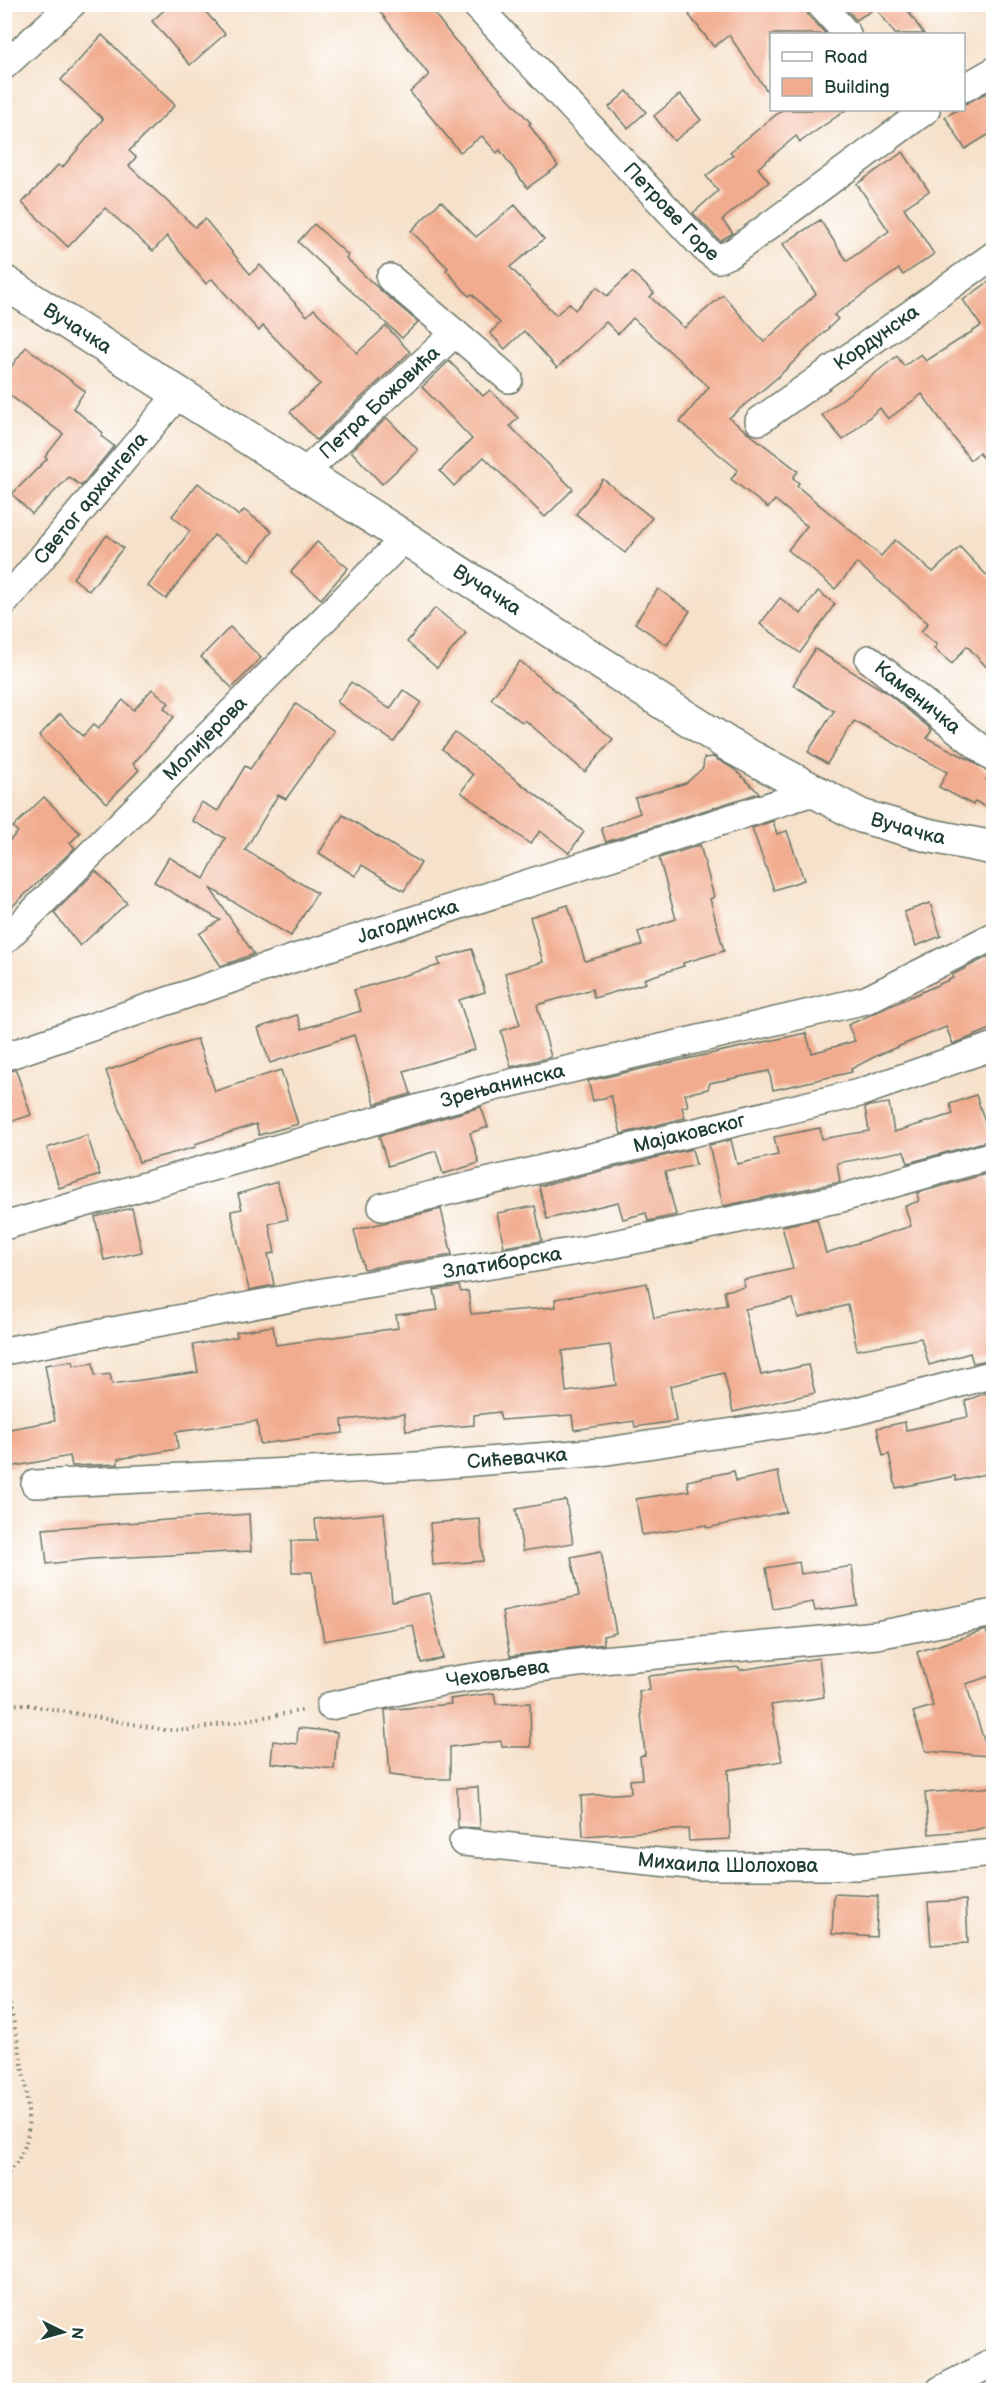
<svg xmlns="http://www.w3.org/2000/svg" width="998" height="2395" font-family="'Balsamiq Sans',sans-serif">
	<rect width="100%" height="100%" fill="#fff"/>
	<filter id="ink" filterUnits="userSpaceOnUse"><feTurbulence type="fractalNoise" baseFrequency=".0167" numOctaves="2"/><feDisplacementMap in="SourceGraphic" scale="12" xChannelSelector="R" yChannelSelector="G"/><feConvolveMatrix kernelMatrix="1 2 1 2 8 2 1 2 1" color-interpolation-filters="sRGB"/></filter>
	<filter id="wash" filterUnits="userSpaceOnUse"><feTurbulence type="fractalNoise" baseFrequency=".008" numOctaves="4" result="noise"/><feDisplacementMap in="SourceGraphic" scale="24" xChannelSelector="R" yChannelSelector="G"/><feGaussianBlur stdDeviation="1.35" result="paint"/><feColorMatrix in="noise" values="0 0 0 0 0 0 0 0 0 0 0 0 0 0 0 0 0 1.4 0 .05"/><feComposite in="paint" operator="in"/></filter>
	<g filter="url(#wash)">
		<rect width="100%" height="100%" fill="#f6e1ca"/>
		<g id="blocks">
			<g fill="#f1ab8e" fill-rule="evenodd">
				<path d="M171 4H199L225 34 190 65 152 21Z"/>
				<path d="M374 4H427L453 38 531 123 529 124 558 166 527 188 500 150 497 153 482 136 460 152 410 92 429 75Z"/>
				<path d="M702 4H805L808 15 826 34H771V97L729 35 714 47 689 15Z"/>
				<path d="M842 4H903L924 34H895L876 8 856 20Z"/>
				<path d="M102 35 175 105 129 151 136 157 129 166 195 227 205 219 250 274 260 265 307 316 314 309 357 353 386 326 410 352 316 440 290 412 320 384 263 326 259 331 212 279 206 284 167 236 153 251 105 208 68 247 22 203 58 165 62 168 103 119 61 80Z"/>
				<path d="M627 91 646 112 628 128 609 107Z"/>
				<path d="M986 93 993 105V132L965 149 945 117 957 110H963V105Z"/>
				<path d="M680 94 701 120 674 141 654 116Z"/>
				<path d="M782 110H846L800 142 796 136 758 168 769 182 722 220 733 233 720 241 693 213 718 191 706 176 733 155 730 152Z"/>
				<path d="M903 152 929 191 904 208 934 254 903 275 899 269 834 315 838 319 778 377 729 418 798 471 793 478 799 483 797 486 881 556 895 540 933 572 960 547 993 582V674L967 646 952 664 934 649 937 645 921 632 928 623 857 563 835 589 788 550 807 526 775 500 768 508 731 479 738 470 680 422 709 387 633 318 618 334 606 322 557 368 524 331 505 349 490 333 500 323 472 294 469 296 446 270 448 268 411 231 441 201 476 237 515 205 544 239 510 267 556 315 569 303 575 310 597 287 607 296 632 272 654 293 650 297 684 328 723 295 764 342 816 294 783 244 820 220 847 261 889 231 857 184Z"/>
				<path d="M314 224 348 255 346 258 380 290 418 322 402 338 298 242Z"/>
				<path d="M993 279V472L979 453 970 460 922 394 888 419 880 408 843 440 822 415 897 356 904 366 921 354 926 361 981 326 963 300Z"/>
				<path d="M26 347 85 391 73 408 103 433 101 436 114 446 81 486 69 477 32 514 12 494 47 459 45 457 63 434 4 391V376Z"/>
				<path d="M449 361 483 396 490 390 518 418 510 426 573 489 545 517 484 457 454 486 440 471 472 439 422 387Z"/>
				<path d="M387 418 418 450 382 484 351 451Z"/>
				<path d="M603 479 652 518 625 553 576 514Z"/>
				<path d="M198 483 239 516 244 510 272 531 250 561 214 535 166 599 148 586 190 531 172 516Z"/>
				<path d="M107 535 123 548 89 591 73 578Z"/>
				<path d="M317 542 348 568 321 599 291 572Z"/>
				<path d="M658 589 690 611 667 645 635 623Z"/>
				<path d="M818 591 835 604 800 653 760 624 780 598 801 614Z"/>
				<path d="M435 608 466 633 437 668 407 642Z"/>
				<path d="M230 627 261 658 232 688 201 657Z"/>
				<path d="M815 649 886 692 932 730 927 738 970 760 989 773 986 780 993 784V811L975 801 973 805 939 787 947 772 854 721 827 764 808 752 834 711 793 685Z"/>
				<path d="M520 661 613 739 585 772 525 720 523 723 491 699Z"/>
				<path d="M351 682 390 709 403 690 421 702 394 742 337 702Z"/>
				<path d="M152 689 169 703 164 708 174 717 133 764 139 770 107 803 39 736 60 714 83 736 93 725 98 729 123 700 134 710Z"/>
				<path d="M296 704 334 731 286 799 278 795 245 850 317 893 291 936 210 888 254 954 221 966 199 934 220 920 154 882 169 857 204 879 225 838 192 821 201 802 218 811 245 766 250 769Z"/>
				<path d="M455 733 584 832 569 853 540 831 530 844 461 792 473 775 442 749Z"/>
				<path d="M713 757 734 769 759 793 606 842 601 828 640 813 635 798 686 783 703 768 704 758Z"/>
				<path d="M44 797 80 833 70 843 75 848 4 914V846L18 832 13 827Z"/>
				<path d="M343 815 421 863 404 891 362 865 355 876 319 853Z"/>
				<path d="M773 821 777 834 787 831 804 880 774 890 752 828Z"/>
				<path d="M700 845 714 897 710 899 724 951 683 963 684 966 644 979 646 983 594 998 592 989 537 1005 551 1057 511 1067 501 1031 520 1025 505 973 543 962 530 917 568 905 585 961 642 945 638 932 676 919 659 858Z"/>
				<path d="M96 871 127 903 80 946 54 913Z"/>
				<path d="M930 903 941 936 916 946 904 912Z"/>
				<path d="M472 949 485 992 459 1000 475 1049 404 1071 411 1094 375 1104 354 1035 270 1063 258 1028 297 1015 302 1029 361 1011 354 990 440 965 438 959Z"/>
				<path d="M993 954V1028L966 1039 953 1044 946 1027 878 1055 851 1069 852 1072 773 1090 769 1071 710 1083 708 1089 685 1094 688 1106 682 1107 685 1118 621 1134 611 1096 593 1101 588 1081 645 1068 806 1033 812 1053 855 1041 848 1025 953 978 952 975Z"/>
				<path d="M197 1039 215 1091 281 1070 298 1124 259 1135 256 1124 195 1144 196 1147 139 1162 106 1071Z"/>
				<path d="M16 1070 31 1115 4 1124V1072Z"/>
				<path d="M976 1095 991 1140 908 1163 904 1151 837 1163 840 1182 723 1206 709 1145 731 1140 737 1164 778 1155 774 1137 820 1128 822 1139 869 1131 865 1108 869 1106 889 1103 894 1132 953 1114 950 1104Z"/>
				<path d="M481 1107 488 1127 470 1133 479 1163 443 1174 436 1151 388 1166 379 1136Z"/>
				<path d="M87 1135 100 1175 59 1188 47 1148Z"/>
				<path d="M692 1149 696 1165 665 1172 676 1215 648 1221 646 1213 623 1219 618 1202 547 1219 539 1186Z"/>
				<path d="M986 1174 993 1192V1359L973 1363 970 1353 929 1365 921 1338 857 1350 848 1305 798 1318 793 1299 745 1309 755 1358H757L761 1375 808 1365 815 1393 733 1412 724 1373 670 1386 676 1421 635 1427 634 1421 574 1430 572 1415 501 1420 499 1412 474 1415V1425L406 1431 404 1414 342 1420 343 1433 260 1444 257 1421 176 1432 178 1449 118 1459V1464L72 1466 70 1456 4 1468V1430L55 1421 45 1365 73 1361 74 1366 93 1363 95 1376 110 1374 112 1384 198 1372 193 1345 237 1337 236 1332 273 1326 276 1345 398 1328 396 1315 438 1310 434 1290 459 1286 461 1292 468 1291 471 1314 556 1307 555 1299 647 1283 654 1318 727 1305 724 1291 745 1287 743 1280 793 1269 782 1226 817 1219 826 1253 911 1226 905 1206 919 1201 917 1193ZM610 1345 616 1385 566 1392 562 1351Z"/>
				<path d="M277 1182 288 1219 269 1224 275 1253 268 1254 274 1285 249 1290 231 1211 242 1209 238 1194Z"/>
				<path d="M535 1206 542 1241 504 1247 497 1213Z"/>
				<path d="M132 1208 142 1252 104 1260 95 1217Z"/>
				<path d="M441 1209 452 1255 364 1269 354 1230Z"/>
				<path d="M993 1390V1472L956 1481 955 1476 896 1488 889 1454 883 1456 877 1428 905 1422 906 1430 968 1417 965 1401Z"/>
				<path d="M734 1471 736 1481 778 1472 786 1512 707 1528 706 1525 642 1535 636 1499 689 1491 687 1481Z"/>
				<path d="M566 1500 573 1543 523 1551 516 1509Z"/>
				<path d="M384 1513 392 1601 429 1593 443 1658 421 1663 413 1625 324 1641 312 1572H292L291 1541H317L315 1519Z"/>
				<path d="M249 1514 251 1551 91 1559 47 1564 43 1529Z"/>
				<path d="M480 1519 483 1561 433 1565 430 1523Z"/>
				<path d="M601 1551 616 1633 603 1636 604 1644 510 1656 502 1612 579 1596 571 1557Z"/>
				<path d="M799 1562 801 1574 852 1566 857 1605 815 1611 813 1602 773 1609 766 1568Z"/>
				<path d="M986 1630 993 1654V1675L966 1684 989 1756 926 1751 913 1712 933 1706 917 1652Z"/>
				<path d="M819 1658 824 1697 771 1705 782 1761 728 1770 730 1839 689 1841 688 1829 583 1836 581 1796 631 1793 630 1780 642 1779 640 1756 645 1755 639 1691 650 1690 648 1676 739 1667 740 1670Z"/>
				<path d="M494 1693 496 1704 530 1703 531 1747H502L501 1741 450 1747V1779H423L390 1775 385 1710 451 1704 450 1699Z"/>
				<path d="M298 1728 337 1732 334 1769 271 1763 273 1741 297 1744Z"/>
				<path d="M478 1787 480 1828 458 1827 457 1788Z"/>
				<path d="M993 1787V1825L975 1830 929 1834 925 1793Z"/>
				<path d="M834 1894 878 1896 876 1937 832 1934Z"/>
				<path d="M966 1900 968 1943 931 1945 928 1902Z"/>
			</g>
		</g>
	</g>
	<g filter="url(#ink)">
		<use href="#blocks" fill-opacity="0" stroke="#6a7668" stroke-width="1.5"/>
		<g fill="none" stroke-linecap="round" stroke-linejoin="round">
			<g stroke="#6a7668" stroke-width="30">
				<g id="minor">
					<path id="s1" d="M475 4 704 248 718 259 732 253 926 110"/>
					<path d="M820 4 847 34"/>
					<path d="M4 66 72 4"/>
					<path d="M964 88 994 71"/>
					<path d="M390 278 509 379"/>
					<path id="s2" d="M759 421 994 255"/>
					<path id="s3" d="M305 472 455 333"/>
					<path id="s4" d="M4 603 179 393"/>
					<path id="s5" d="M869 659 994 759"/>
					<path id="s6" d="M5 940 405 538"/>
					<path id="s7" d="M4 1057 264 968 813 792"/>
					<path id="s8" d="M382 1207 859 1093 994 1046"/>
					<path id="s9" d="M4 1226 494 1087 866 1000 994 936"/>
					<path id="s10" d="M4 1351 329 1291 590 1249 842 1198 994 1155"/>
					<path id="s11" d="M35 1484 436 1465 601 1452 807 1421 857 1411 994 1374"/>
					<path id="s12" d="M330 1706 441 1682 522 1670 602 1660 877 1635 994 1613"/>
					<path id="s13" d="M463 1842 699 1866H857L994 1853"/>
					<path d="M940 2390 994 2362"/>
				</g>
			</g>
			<g stroke="#6a7668" stroke-width="36">
				<g id="tertiary">
					<path id="s14" d="M4 282 734 748 861 816 927 835 994 848"/>
				</g>
			</g>
			<g stroke="#6a7668" stroke-width="4" stroke-dasharray="1.5 4.5" stroke-linecap="butt">
				<path d="M4 1705 24 1704 165 1730H188L306 1710"/>
				<path d="M4 1981C12 2014 36 2114 26 2142 22 2156 14 2167 4 2178"/>
			</g>
			<use href="#minor" stroke="#fff" stroke-width="27"/>
			<use href="#tertiary" stroke="#fff" stroke-width="33"/>
		</g>
	</g>
	<g text-anchor="middle" dominant-baseline="central" stroke-width="4.5" stroke-linejoin="round" paint-order="stroke">
		<g font-size="20" fill="#1f3d34" stroke="#fff">
			<text stroke="none"><textPath href="#s1" startOffset="286">Петрове Горе</textPath></text>
			<text stroke="none"><textPath href="#s14" startOffset="87">Вучачка</textPath></text>
			<text stroke="none"><textPath href="#s2" startOffset="144">Кордунска</textPath></text>
			<text stroke="none"><textPath href="#s3" startOffset="102">Петра Божовића</textPath></text>
			<text stroke="none"><textPath href="#s4" startOffset="136">Светог архангела</textPath></text>
			<text stroke="none"><textPath href="#s14" startOffset="573">Вучачка</textPath></text>
			<text stroke="none"><textPath href="#s5" startOffset="62">Каменичка</textPath></text>
			<text stroke="none"><textPath href="#s6" startOffset="284">Молијерова</textPath></text>
			<text stroke="none"><textPath href="#s14" startOffset="1059">Вучачка</textPath></text>
			<text stroke="none"><textPath href="#s7" startOffset="426">Јагодинска</textPath></text>
			<text stroke="none"><textPath href="#s9" startOffset="518">Зрењанинска</textPath></text>
			<text stroke="none"><textPath href="#s8" startOffset="316">Мајаковског</textPath></text>
			<text stroke="none"><textPath href="#s10" startOffset="506">Златиборска</textPath></text>
			<text stroke="none"><textPath href="#s11" startOffset="483">Сићевачка</textPath></text>
			<text stroke="none"><textPath href="#s12" startOffset="171">Чеховљева</textPath></text>
			<text stroke="none"><textPath href="#s13" startOffset="266">Михаила Шолохова</textPath></text>
		</g>
	</g>
	<rect width="998" height="2395" fill="none" stroke="#fff" stroke-width="24"/>
	<rect x="770" y="33" width="195" height="78" fill="#ffffff" stroke="#a5b1ae" stroke-width="1.5"/>
	<rect x="782" y="52" width="30" height="9" fill="#ffffff" stroke="#a5b1ae" stroke-width="1.5"/>
	<text x="824" y="63" font-size="18" fill="#1f3d34">Road</text>
	<rect x="782" y="78" width="30" height="18" fill="#f1ab8e" stroke="#a5b1ae" stroke-width="1.5"/>
	<text x="824" y="93" font-size="18" fill="#1f3d34">Building</text>
	<g transform="translate(63 2332) rotate(95)" stroke="#ffffff" stroke-width="4.5" paint-order="stroke">
	<path d="M0-4.5L10 22L0 15L-10 22Z" fill="#1f3d34"/>
	<text y="-9" font-size="16" font-weight="bold" text-anchor="middle" fill="#1f3d34">N</text>
	</g>
</svg>
